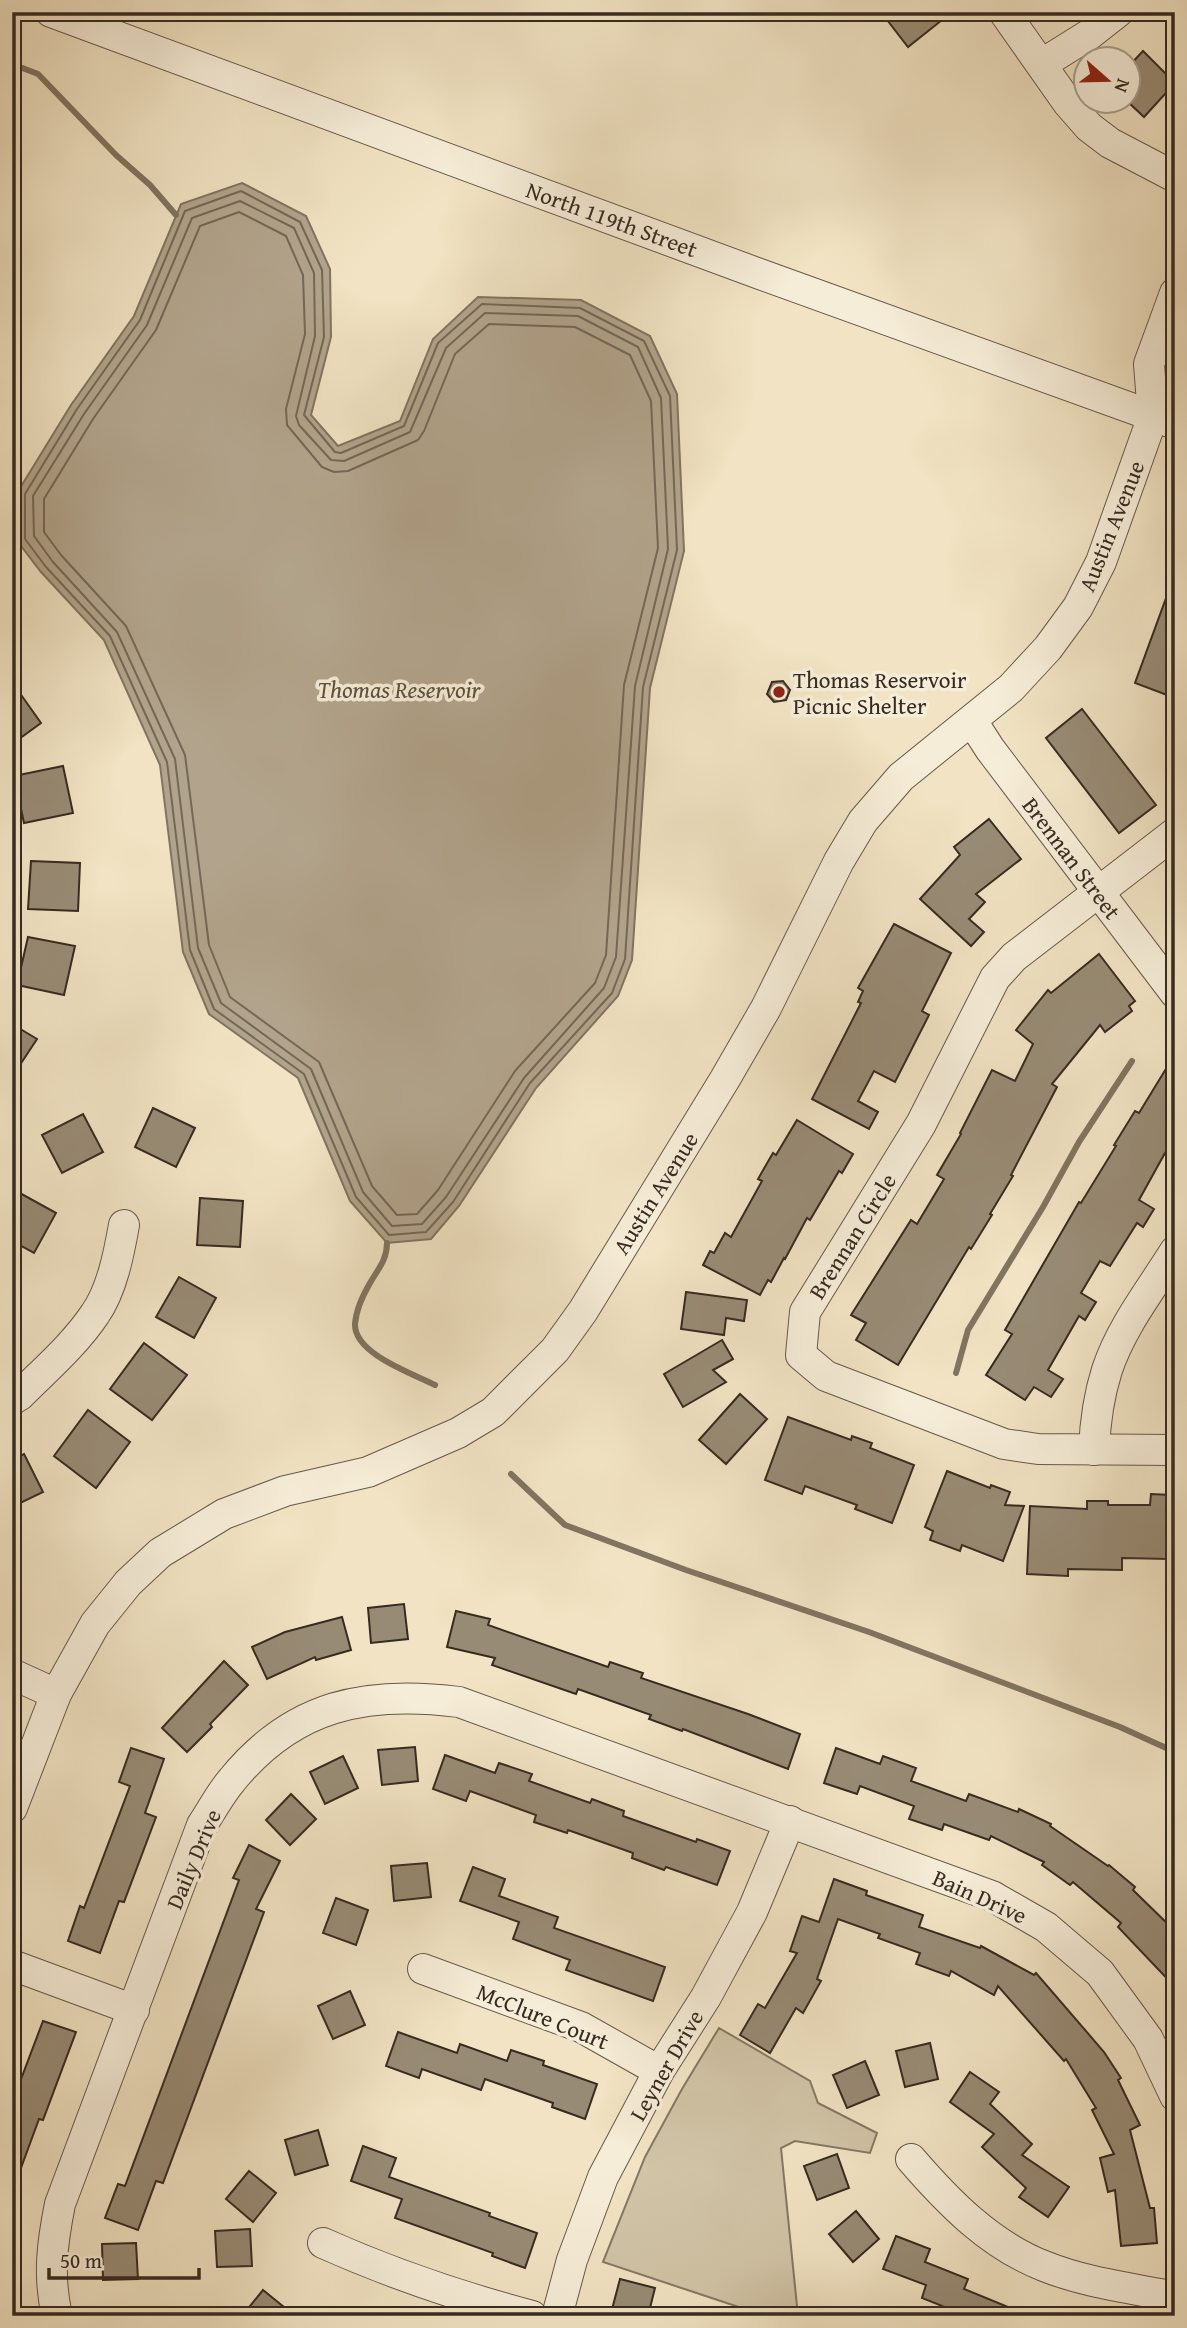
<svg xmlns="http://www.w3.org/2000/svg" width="1187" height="2328" font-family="'Gentium Book Plus',serif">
	<rect width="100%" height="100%" fill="#f1e3c3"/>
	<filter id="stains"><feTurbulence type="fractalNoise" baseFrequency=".00286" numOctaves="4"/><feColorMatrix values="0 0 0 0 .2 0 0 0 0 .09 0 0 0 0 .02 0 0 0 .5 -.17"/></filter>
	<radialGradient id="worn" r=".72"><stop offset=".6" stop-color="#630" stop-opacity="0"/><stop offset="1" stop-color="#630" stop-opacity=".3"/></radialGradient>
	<path fill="#d1c4a7" stroke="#847864" stroke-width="2" d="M719 2028 810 2081 818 2103 877 2133 870 2153 795 2141 781 2148 798 2316H766L603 2262 645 2157 682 2089Z"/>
	<path fill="#b2a48c" stroke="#817461" stroke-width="2" d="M242 183 306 216 330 269 331 337 311 415 338 446 400 421 433 339 478 297 581 300 650 336 677 394 684 551 650 688 632 960 618 996 536 1088 459 1206 431 1239 387 1243 350 1201 298 1078 209 1014 183 952 160 765 104 640 41 572 18 542 17 493 71 405 134 316 181 204Z"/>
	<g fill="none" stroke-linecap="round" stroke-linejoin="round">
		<g stroke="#746856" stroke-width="2">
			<path d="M241 191 300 222 322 270 324 337 304 415 335 452 341 453 404 426 438 343 482 304 580 308 644 341 670 396 677 550 643 687 625 959 612 993 530 1083 453 1202 426 1232 389 1235 356 1197 304 1074 214 1009 190 950 167 762 110 636 46 567 25 539V494L77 409 140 320 185 211Z"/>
			<path d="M240 201 294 228 314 273 315 336 296 416 299 425 331 460 344 461 410 432 446 348 485 313 578 316 638 347 661 398 668 549 635 686 616 957 604 988 524 1078 446 1197 422 1224 392 1226 363 1192 311 1069 221 1003 198 948 175 759 117 632 53 562 34 536 33 496 84 414 147 325 192 218Z"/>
			<path d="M239 212 286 236 303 275 305 334 286 409 287 425 322 467 334 472 348 471 418 440 424 431 455 354 489 324 575 327 630 355 651 401 658 548 624 685 606 955 595 983 515 1071 438 1190 417 1214 397 1215 372 1186 319 1062 230 997 209 945 185 755 126 626 61 555 44 532V499L93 419 156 330 200 226Z"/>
		</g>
		<g stroke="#817461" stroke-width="6">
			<path d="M12 64 38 74 116 155 150 185 176 215"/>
			<path d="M387 1243C387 1260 378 1269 370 1283 363 1295 356 1310 355 1324 354 1354 414 1374 435 1385"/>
			<path d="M956 1373 968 1330 1043 1207 1079 1142 1132 1061"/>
			<path d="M511 1474 565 1525 686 1570 869 1632 1120 1727 1175 1752"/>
		</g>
	</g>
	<g fill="#988b75" stroke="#372b21" stroke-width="2">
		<path d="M881 12H952L908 47Z"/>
		<path d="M1143 51 1175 83 1144 117 1128 102V67Z"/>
		<path d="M1173 579H1175V698L1135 683Z"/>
		<path d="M783 681 790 690 786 700 774 702 767 694 772 682Z"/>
		<path d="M12 682 41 723 12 744Z"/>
		<path d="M1082 709 1156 805 1119 833 1046 738Z"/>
		<path d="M63 766 73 813 24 823 14 776Z"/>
		<path d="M989 819 1021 859 976 894 985 902 969 919 984 932 971 946 920 899 960 855 954 847Z"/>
		<path d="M31 861 80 863 78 911 28 909Z"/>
		<path d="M894 924 951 953 922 1011 929 1015 895 1082 874 1071 858 1101 878 1112 869 1129 812 1099 861 1003 858 1002 863 991 858 988Z"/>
		<path d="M28 937 75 946 64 995 17 985Z"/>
		<path d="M1099 954 1135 1001 1129 1006 1132 1011 1105 1032 1100 1025 1052 1084 1057 1087 1011 1175 1013 1176 990 1214 992 1215 971 1249 969 1247 898 1365 856 1340 866 1323 851 1315 911 1220 917 1224 944 1179 937 1175 961 1134 960 1133 992 1070 1015 1081 1033 1044 1016 1030 1048 990 1051 993Z"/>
		<path d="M12 1024 37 1039 12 1077Z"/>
		<path d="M1175 1054V1159L1165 1153 1139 1200 1154 1209 1143 1227 1137 1223 1110 1266 1100 1261 1081 1293 1096 1302 1085 1320 1079 1316 1048 1370 1063 1379 1051 1397 1034 1387 1025 1400 986 1375 1012 1334 1005 1330 1079 1202 1081 1203 1116 1146 1114 1145 1135 1111 1139 1113Z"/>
		<path d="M153 1108 195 1128 176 1167 135 1147Z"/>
		<path d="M83 1114 103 1152 62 1173 42 1135Z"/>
		<path d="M797 1120 853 1154 842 1173 839 1171 810 1220 807 1218 785 1259 784 1258 771 1282 768 1280 760 1295 703 1265 710 1251 714 1253 725 1233 731 1237 762 1181 758 1179 773 1153 776 1155Z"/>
		<path d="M18 1192 56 1213 34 1253 12 1241V1204Z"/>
		<path d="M200 1198 243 1201 240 1247 197 1245Z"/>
		<path d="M179 1277 216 1298 194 1338 156 1317Z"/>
		<path d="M686 1292 747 1300 744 1321 726 1318 724 1335 681 1329Z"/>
		<path d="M722 1340 733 1359 713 1370 726 1382 683 1407 664 1374Z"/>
		<path d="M144 1343 187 1375 152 1420 110 1389Z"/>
		<path d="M740 1394 767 1419 726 1464 699 1440Z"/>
		<path d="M88 1410 130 1442 96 1488 54 1456Z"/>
		<path d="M788 1417 851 1440 852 1436 872 1443 870 1448 914 1465 892 1523 855 1509 857 1505 805 1486 802 1494 765 1480Z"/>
		<path d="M24 1454 43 1492 12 1507V1460Z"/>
		<path d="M947 1471 990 1488 991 1485 1010 1492 1005 1505 1024 1506 1003 1561 962 1545 960 1551 930 1540 933 1531 925 1527Z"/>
		<path d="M1151 1494 1171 1495 1169 1559 1122 1558V1570L1068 1569V1576L1027 1574 1030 1506 1087 1509V1501H1108V1505H1150Z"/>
		<path d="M404 1604 408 1639 371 1643 368 1608Z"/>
		<path d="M456 1611 490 1619 488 1625 608 1667 610 1662 643 1673 641 1678 748 1714 800 1734 788 1769 683 1729 682 1731 649 1719 651 1715 578 1689 576 1694 492 1665 495 1658 447 1647Z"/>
		<path d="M342 1617 351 1650 316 1660 315 1657 267 1679 252 1647 285 1632Z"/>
		<path d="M224 1661 248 1685 210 1724 212 1727 187 1752 162 1728Z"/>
		<path d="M415 1747 418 1781 382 1785 378 1750Z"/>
		<path d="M131 1748 164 1759 145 1813 156 1817 124 1902 119 1901 100 1953 68 1941 80 1906 84 1908 130 1786 119 1782Z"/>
		<path d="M836 1748 880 1764 883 1756 916 1768 911 1781 966 1801 969 1794 1018 1812 1019 1809 1051 1824 1050 1826 1108 1866 1109 1865 1135 1887 1133 1890 1175 1931V1987L1118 1927 1121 1923 1073 1882 1070 1885 1042 1865 1044 1862 991 1836 989 1840 944 1824 942 1830 909 1819 914 1806 860 1786 857 1794 824 1783Z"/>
		<path d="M445 1755 495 1773 499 1763 532 1774 529 1781 590 1803 592 1799 624 1811 623 1816 696 1842 697 1839 730 1851 717 1885 666 1867 664 1870 632 1858 633 1853 568 1830 567 1833 534 1822 536 1815 470 1791 466 1801 433 1789Z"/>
		<path d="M343 1756 358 1788 325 1804 310 1772Z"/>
		<path d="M291 1794 316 1819 290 1845 266 1820Z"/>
		<path d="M249 1845 280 1861 256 1909 264 1912 163 2183 156 2181 138 2230 105 2218 118 2184 125 2186 239 1880 233 1878Z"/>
		<path d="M427 1863 431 1897 394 1901 391 1866Z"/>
		<path d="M473 1867 505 1879 499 1896 558 1917 554 1928 665 1967 653 2001 566 1970 570 1960 513 1939 519 1922 460 1901Z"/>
		<path d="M834 1879 867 1891 866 1895 923 1915 919 1927 980 1948 981 1946 1034 1975 1036 1973 1104 2052 1121 2078 1118 2080 1140 2125 1130 2130 1150 2208H1154L1157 2243 1121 2246 1115 2190 1108 2192 1100 2158 1114 2154 1092 2110 1096 2108 1066 2059 1064 2061 998 1986 994 1995 951 1971 949 1976 916 1964 920 1953 878 1938 880 1934 838 1919 817 1979 821 1981 803 2013 796 2008 770 2053 740 2035 758 2004 765 2008 797 1953 790 1951 802 1916 819 1922Z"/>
		<path d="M336 1898 368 1910 356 1945 323 1933Z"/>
		<path d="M350 1991 365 2025 333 2039 318 2006Z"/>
		<path d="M43 2021 76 2032 43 2120 39 2119 14 2187H12V2103Z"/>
		<path d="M398 2032 457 2053 460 2044 507 2061 511 2050 544 2061 543 2065 597 2084 585 2119 552 2107 553 2103 485 2079 481 2090 422 2069 419 2078 386 2066Z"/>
		<path d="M930 2043 938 2079 905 2087 896 2051Z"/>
		<path d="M865 2061 879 2095 847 2108 833 2075Z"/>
		<path d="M970 2072 999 2092 990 2104 1032 2144 1022 2155 1069 2187 1048 2217 1019 2197 1026 2188 982 2147 994 2134 950 2102Z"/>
		<path d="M318 2130 328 2165 295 2175 285 2140Z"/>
		<path d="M363 2146 396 2158 389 2177 490 2213 489 2216 537 2233 525 2268 492 2256 493 2253 395 2218 402 2199 351 2181Z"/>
		<path d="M837 2154 849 2188 817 2200 804 2166Z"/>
		<path d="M249 2171 276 2193 253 2222 226 2199Z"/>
		<path d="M856 2211 879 2239 853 2262 829 2234Z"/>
		<path d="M250 2229 252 2266 217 2267 215 2231Z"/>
		<path d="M896 2236 930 2249 925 2262 968 2279 964 2289 1030 2316H967L922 2298 926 2285 883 2269Z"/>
		<path d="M136 2243 138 2279 103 2280 102 2244Z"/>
		<path d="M620 2279 655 2288 648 2316H624L611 2313Z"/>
		<path d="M263 2290 295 2316H242Z"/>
	</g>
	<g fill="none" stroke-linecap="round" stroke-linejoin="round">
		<g stroke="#66594a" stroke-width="32">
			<g id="minor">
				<path d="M51 12 757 273 1175 424"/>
				<path d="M1004 12 1068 103 1089 127 1110 143 1175 177"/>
				<path d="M1042 64 1090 34 1118 12"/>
				<path d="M972 721 990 749 1175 993"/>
				<path d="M1175 833 1014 957 995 978 921 1124 805 1312 801 1355 826 1376 1004 1444 1038 1449 1175 1450"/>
				<path d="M12 1400 20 1395C46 1369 75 1344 95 1314 112 1290 119 1253 124 1225"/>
				<path d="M1094 1450C1095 1424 1099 1395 1107 1370 1121 1327 1152 1288 1175 1251"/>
				<path d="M12 1674 56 1694"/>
				<path d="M12 1808 56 1694 95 1624 128 1583 160 1553 224 1514 285 1491 368 1472 458 1433 493 1412 555 1350 583 1311 725 1079 766 1008 839 861 863 821 901 777 1011 688 1048 648 1078 607 1101 562 1153 416 1149 364 1175 293"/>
				<path d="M12 1965 134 2010"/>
				<path d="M423 1969 581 2027 659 2071"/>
				<path d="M911 2159C948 2202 990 2245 1044 2266 1086 2283 1131 2288 1175 2297"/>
				<path d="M323 2243C390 2273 461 2297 532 2316"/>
				<path d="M57 2316C48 2276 52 2244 60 2204L202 1825C212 1810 220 1794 232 1780 293 1705 366 1690 459 1702L992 1896 1046 1927 1100 1973 1148 2039 1175 2096"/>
				<path d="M557 2316 572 2260 603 2177 659 2071 706 1997 752 1912 790 1821"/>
			</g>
		</g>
		<use href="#minor" stroke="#f6edd8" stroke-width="30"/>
	</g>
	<circle fill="#8f2418" stroke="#f6edd8" stroke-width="2.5" cx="779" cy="692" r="7"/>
	<g text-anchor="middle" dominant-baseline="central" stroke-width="7" stroke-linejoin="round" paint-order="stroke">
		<g font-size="23" fill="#372b21" stroke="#f6edd8">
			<text transform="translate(612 219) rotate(20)">North 119th Street</text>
			<text transform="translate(1111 526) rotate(-68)">Austin Avenue</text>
			<text transform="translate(1072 858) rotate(53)">Brennan Street</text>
			<text transform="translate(655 1193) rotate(-58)">Austin Avenue</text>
			<text transform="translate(852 1236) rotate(-58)">Brennan Circle</text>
			<text transform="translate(193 1859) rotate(-67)">Daily Drive</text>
			<text transform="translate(980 1896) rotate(24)">Bain Drive</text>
			<text transform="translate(543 2016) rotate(22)">McClure Court</text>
			<text transform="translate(666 2065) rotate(-60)">Leyner Drive</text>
		</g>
		<g font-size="23" fill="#372b21" stroke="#f6edd8" text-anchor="start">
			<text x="793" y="679">Thomas Reservoir<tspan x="793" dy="26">Picnic Shelter</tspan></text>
		</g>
		<g font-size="24" font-style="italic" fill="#5c4f41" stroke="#f6edd8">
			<text x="399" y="689">Thomas Reservoir</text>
		</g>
	</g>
	<rect width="1187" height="2328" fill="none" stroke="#f1e3c3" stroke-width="42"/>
	<rect x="14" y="14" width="1159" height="2300" fill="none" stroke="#372b21" stroke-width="3.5"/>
	<rect x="21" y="21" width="1145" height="2286" fill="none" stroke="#372b21" stroke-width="2"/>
	<g transform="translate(1107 80) rotate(110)"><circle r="33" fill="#f6edd8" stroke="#aa9f8f" stroke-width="2"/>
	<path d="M0-5L12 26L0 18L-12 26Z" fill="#8f2418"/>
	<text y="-10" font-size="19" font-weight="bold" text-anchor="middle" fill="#372b21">N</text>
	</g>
	<path d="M49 2268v10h150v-10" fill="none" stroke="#372b21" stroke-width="3.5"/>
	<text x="60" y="2268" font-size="21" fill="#372b21" stroke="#f6edd8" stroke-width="5" paint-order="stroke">50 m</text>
	<rect width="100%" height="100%" filter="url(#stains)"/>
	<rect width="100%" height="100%" fill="url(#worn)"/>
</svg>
